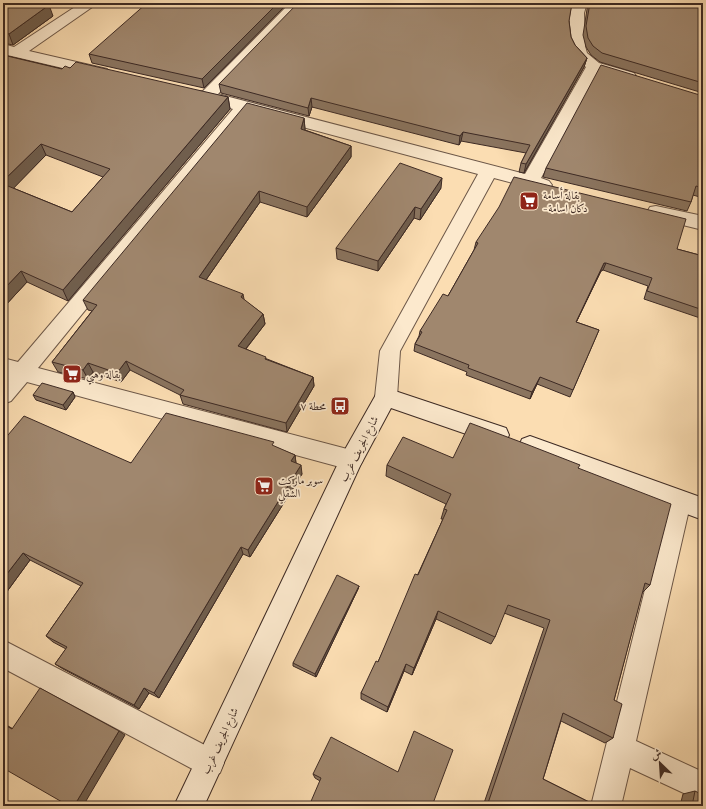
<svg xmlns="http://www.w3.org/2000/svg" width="706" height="809" font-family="'IM FELL French Canon',Amiri,serif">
	<rect width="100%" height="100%" fill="#fbddb2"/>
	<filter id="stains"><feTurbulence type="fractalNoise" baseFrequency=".005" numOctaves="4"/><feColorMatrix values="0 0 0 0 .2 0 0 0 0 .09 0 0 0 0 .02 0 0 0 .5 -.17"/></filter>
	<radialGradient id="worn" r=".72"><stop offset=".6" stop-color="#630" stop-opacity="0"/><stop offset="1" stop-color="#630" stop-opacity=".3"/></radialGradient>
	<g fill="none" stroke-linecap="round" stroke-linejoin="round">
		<g stroke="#6c5748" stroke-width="2">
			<g id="street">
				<path d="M81 3H98L29 51 107 69 109 72 107 75 101 77 3 54V44L14 47Z"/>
				<path d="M290 3H305L218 94 525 174 586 67C582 64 576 61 573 57 566 45 569 15 573 3H587L584 13 585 46 587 53 599 63 634 73 636 76 634 79 628 81 598 72 541 178 549 181 552 185 549 189 543 191 494 178 400 351 397 397 394 403 386 406 378 403 375 397 380 351 478 174 247 112 38 368 351 450 359 453 363 460 359 467 351 470 27 382 11 401 3 404V379L6 376H3V358L18 362 233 109 195 98 193 95 195 92 203 91Z"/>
				<path d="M656 206 703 216V230L650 217 647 212 650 207Z"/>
				<path d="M679 490 687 493 691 501 636 741 703 772V802L630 768 621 806H591L667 501 671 493Z"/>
				<path d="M3 640 220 753 224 763 220 773 210 777 200 773 3 668Z"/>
			</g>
		</g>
		<g stroke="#3d2a24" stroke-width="2">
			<g id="secondary">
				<path d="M386 388 506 428 509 435 506 442 498 445 391 408 360 466 204 806H174L343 453 378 391Z"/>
				<path d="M530 436 703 498V520L522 453 519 446 522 439Z"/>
			</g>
		</g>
		<use href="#street" fill="#fce9cd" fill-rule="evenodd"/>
		<use href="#secondary" fill="#fce9cd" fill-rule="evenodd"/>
	</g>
	<g fill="#8a745f" stroke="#3d2a24" fill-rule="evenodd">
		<path d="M3 3 53 16 13 45 3 43Z"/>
		<path d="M288 3 204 88 92 63 89 54Z"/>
		<path d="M588 3H703V93L600 62 591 55 586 47 583 35Z"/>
		<path d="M569 21 571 37 575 45 587 58 584 67 524 173 519 172 521 163 526 153 461 141 459 145 312 107 309 116 221 93 219 84Z"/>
		<path d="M3 55 62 69 70 68 228 97 230 109 68 301 27 282 3 308ZM46 155 103 177 72 212 13 188Z"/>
		<path d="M703 96V198L693 195 691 202 687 211 543 177 546 168Z"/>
		<path d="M304 118 305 130 351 146V157L307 217 260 202 206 280 244 300 263 314 265 324 246 349 267 359 313 377 314 386 287 432 183 404 180 395 130 370 121 382 93 372 88 379 58 372 52 362 92 311 88 310 83 300Z"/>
		<path d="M441 188 420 220 414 218 378 271 337 259 336 248Z"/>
		<path d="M476 242 677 249 703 256V319L644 299 648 286 603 270 601 271 576 322 599 330 570 397 537 384 530 399 466 375 467 372 414 351 415 344 419 336 420 331 448 296 474 250Z"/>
		<path d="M73 392 75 397 66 410 36 400 33 395Z"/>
		<path d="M3 441 131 463 275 447 295 455 296 463 302 474 250 557 243 554 159 698 149 693 139 709 63 669 55 664 66 649 53 642 46 636 81 586 30 560 3 597Z"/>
		<path d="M453 458 578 468 650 585 642 593 614 700 613 738 605 743 561 721 543 779 597 806H483L544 628 504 613 495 637 491 644 436 619 412 675 404 671 387 712 361 699V693L378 662 443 519H441L444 509 446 504 386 476 387 465Z"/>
		<path d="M359 586 358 589 316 677 293 666V663Z"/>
		<path d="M313 774 432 806 320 781 315 778Z"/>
		<path d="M695 791 703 806H680L683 794Z"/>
	</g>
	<g fill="#705e4d" stroke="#3d2a24">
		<path d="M278 3H288L204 88 202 79Z"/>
		<path d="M49 5 53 16 13 45 9 34Z"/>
		<path d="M587 58 584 67 524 173 526 164Z"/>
		<path d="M228 97 230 109 68 301 63 290Z"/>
		<path d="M311 98 312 107 309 116 308 108Z"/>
		<path d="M304 118 305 129 302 140 301 129Z"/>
		<path d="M463 132 461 141 459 145 460 136Z"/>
		<path d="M41 144 46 155 7 195 3 187V181Z"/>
		<path d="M351 146V157L307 217V207Z"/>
		<path d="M442 178 441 188 420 220 421 209Z"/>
		<path d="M259 191 260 202 201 287 199 277Z"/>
		<path d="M415 207 414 218 378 271V261Z"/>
		<path d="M604 263H606L603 270 601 271 573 329Z"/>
		<path d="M21 271 27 282 3 308V290Z"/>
		<path d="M243 294 245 304 241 297Z"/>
		<path d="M263 314 265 324 240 356 238 346Z"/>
		<path d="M126 361 130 370 121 382 117 373Z"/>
		<path d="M88 363 93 372 88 379 83 370Z"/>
		<path d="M313 377 314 386 287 432 286 423Z"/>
		<path d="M540 377 537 384 530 399 532 392Z"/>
		<path d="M73 392 75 397 66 410 63 405Z"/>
		<path d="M295 455 296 464 291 461Z"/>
		<path d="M301 465 302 474 250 557 248 550Z"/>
		<path d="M241 547 243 554 159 698 154 693Z"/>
		<path d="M23 553 30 560 3 597V579Z"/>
		<path d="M359 586 358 589 316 677 315 674Z"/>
		<path d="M438 611 436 619 412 675 414 668Z"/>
		<path d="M406 664 404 671 387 712 388 707Z"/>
		<path d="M144 688 149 693 139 709 134 705Z"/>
		<path d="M3 723 20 733 3 724Z"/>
		<path d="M119 731 125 735 83 806H74Z"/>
	</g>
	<g fill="#a0876e" stroke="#3d2a24">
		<path d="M3 3H44L49 5 9 34 3 32Z"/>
		<path d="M147 3H278L202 79 89 54Z"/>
		<path d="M298 3H572L569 21 571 37 575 45 587 58 526 164 521 163 530 145 463 132 460 136 311 98 308 108 219 84Z"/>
		<path d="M590 3H703V83L602 53 593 46 588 38 586 26Z"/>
		<path d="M3 55 62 69 65 66 70 68 76 62 228 97 63 290 21 271 3 290V184L72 212 110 169 41 144 3 181Z"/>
		<path d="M601 65 703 96V188L696 186 691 202 546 168Z"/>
		<path d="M247 103 304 118 301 129 351 146 307 207 259 191 199 277 243 294 241 297 263 314 238 346 266 357 265 359 313 377 286 423 180 395 184 390 126 361 117 373 88 363 83 370 52 362 97 305 83 300Z"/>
		<path d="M400 163 442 178 421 209 415 207 378 261 336 248Z"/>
		<path d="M514 177 686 219 677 249 703 256V310L647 291 652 278 606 263H604L576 322 599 330 573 390 540 377 532 392 468 368 469 365 415 344 422 332 420 331 443 294 448 296 478 243 476 242 499 207Z"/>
		<path d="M42 383 73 392 63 405 33 395Z"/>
		<path d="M166 413 274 442 272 445 295 455 291 461 301 465 248 550 241 547 154 693 144 688 134 705 55 664 67 647 46 636 83 583 23 553 3 579V441L24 416 131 463Z"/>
		<path d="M470 423 526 444 580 465 578 468 671 504 650 585 645 583 614 700 622 704 613 738 563 713 543 779 597 806H487L550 620 508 605 495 637 438 611 414 668 406 664 388 707 361 693 376 661 378 662 415 574 418 575 447 510 444 509 451 494 387 465 403 437 453 458Z"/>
		<path d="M337 575 359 586 315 674 293 663Z"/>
		<path d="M40 688 119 731 74 806H69L3 768V724L12 729Z"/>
		<path d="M414 731 453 750 432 806H309L321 778 313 774 331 737 398 772Z"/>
		<path d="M695 791 703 795V806H692Z"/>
	</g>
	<defs>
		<g id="supermarket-square" transform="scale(1)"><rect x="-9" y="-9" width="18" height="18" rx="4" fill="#8f2418" stroke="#fce9cd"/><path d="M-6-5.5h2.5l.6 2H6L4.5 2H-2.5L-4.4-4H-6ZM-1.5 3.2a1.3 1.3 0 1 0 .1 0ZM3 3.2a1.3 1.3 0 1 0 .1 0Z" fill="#fff"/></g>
		<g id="bus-square" transform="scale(1)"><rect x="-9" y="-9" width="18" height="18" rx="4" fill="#8f2418" stroke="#fce9cd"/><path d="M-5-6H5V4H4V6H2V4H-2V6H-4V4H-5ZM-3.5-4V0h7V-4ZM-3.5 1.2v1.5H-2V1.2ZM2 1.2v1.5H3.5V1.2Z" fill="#fff"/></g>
	</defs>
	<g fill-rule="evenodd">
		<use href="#supermarket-square" x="529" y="201"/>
		<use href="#supermarket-square" x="72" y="374"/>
		<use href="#bus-square" x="340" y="406"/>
		<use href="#supermarket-square" x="264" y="486"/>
	</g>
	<g text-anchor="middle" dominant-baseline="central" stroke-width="3.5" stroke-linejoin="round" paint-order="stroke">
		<g font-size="11" fill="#3d2a24" stroke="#fce9cd" text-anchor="start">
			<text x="543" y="195">بقالة أسامة<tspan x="543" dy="13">- دكان اسامة</tspan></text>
			<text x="86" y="374">بقالة وهبي</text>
			<text x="326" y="406" text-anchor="end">محطة ٧</text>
			<text x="278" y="480">سوبر ماركت<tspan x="278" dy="13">الشقلي</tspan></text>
		</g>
		<g font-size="11" fill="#3d2a24" stroke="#fce9cd">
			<text transform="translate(359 449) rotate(-63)">شارع الجريف غرب</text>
			<text transform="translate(220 741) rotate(-65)">شارع الجريف غرب</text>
		</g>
	</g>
	<rect width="706" height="809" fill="none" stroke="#fbddb2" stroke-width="16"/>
	<rect x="4" y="4" width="698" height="801" fill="none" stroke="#3d2a24" stroke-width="2"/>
	<rect x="8" y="8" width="690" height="793" fill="none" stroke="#3d2a24"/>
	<g transform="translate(660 763) rotate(335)" stroke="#fce9cd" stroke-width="3" paint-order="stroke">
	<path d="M0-3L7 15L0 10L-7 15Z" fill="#3d2a24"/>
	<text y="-6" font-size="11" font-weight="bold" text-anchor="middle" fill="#3d2a24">ش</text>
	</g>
	<rect width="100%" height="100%" filter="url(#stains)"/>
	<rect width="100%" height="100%" fill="url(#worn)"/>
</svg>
